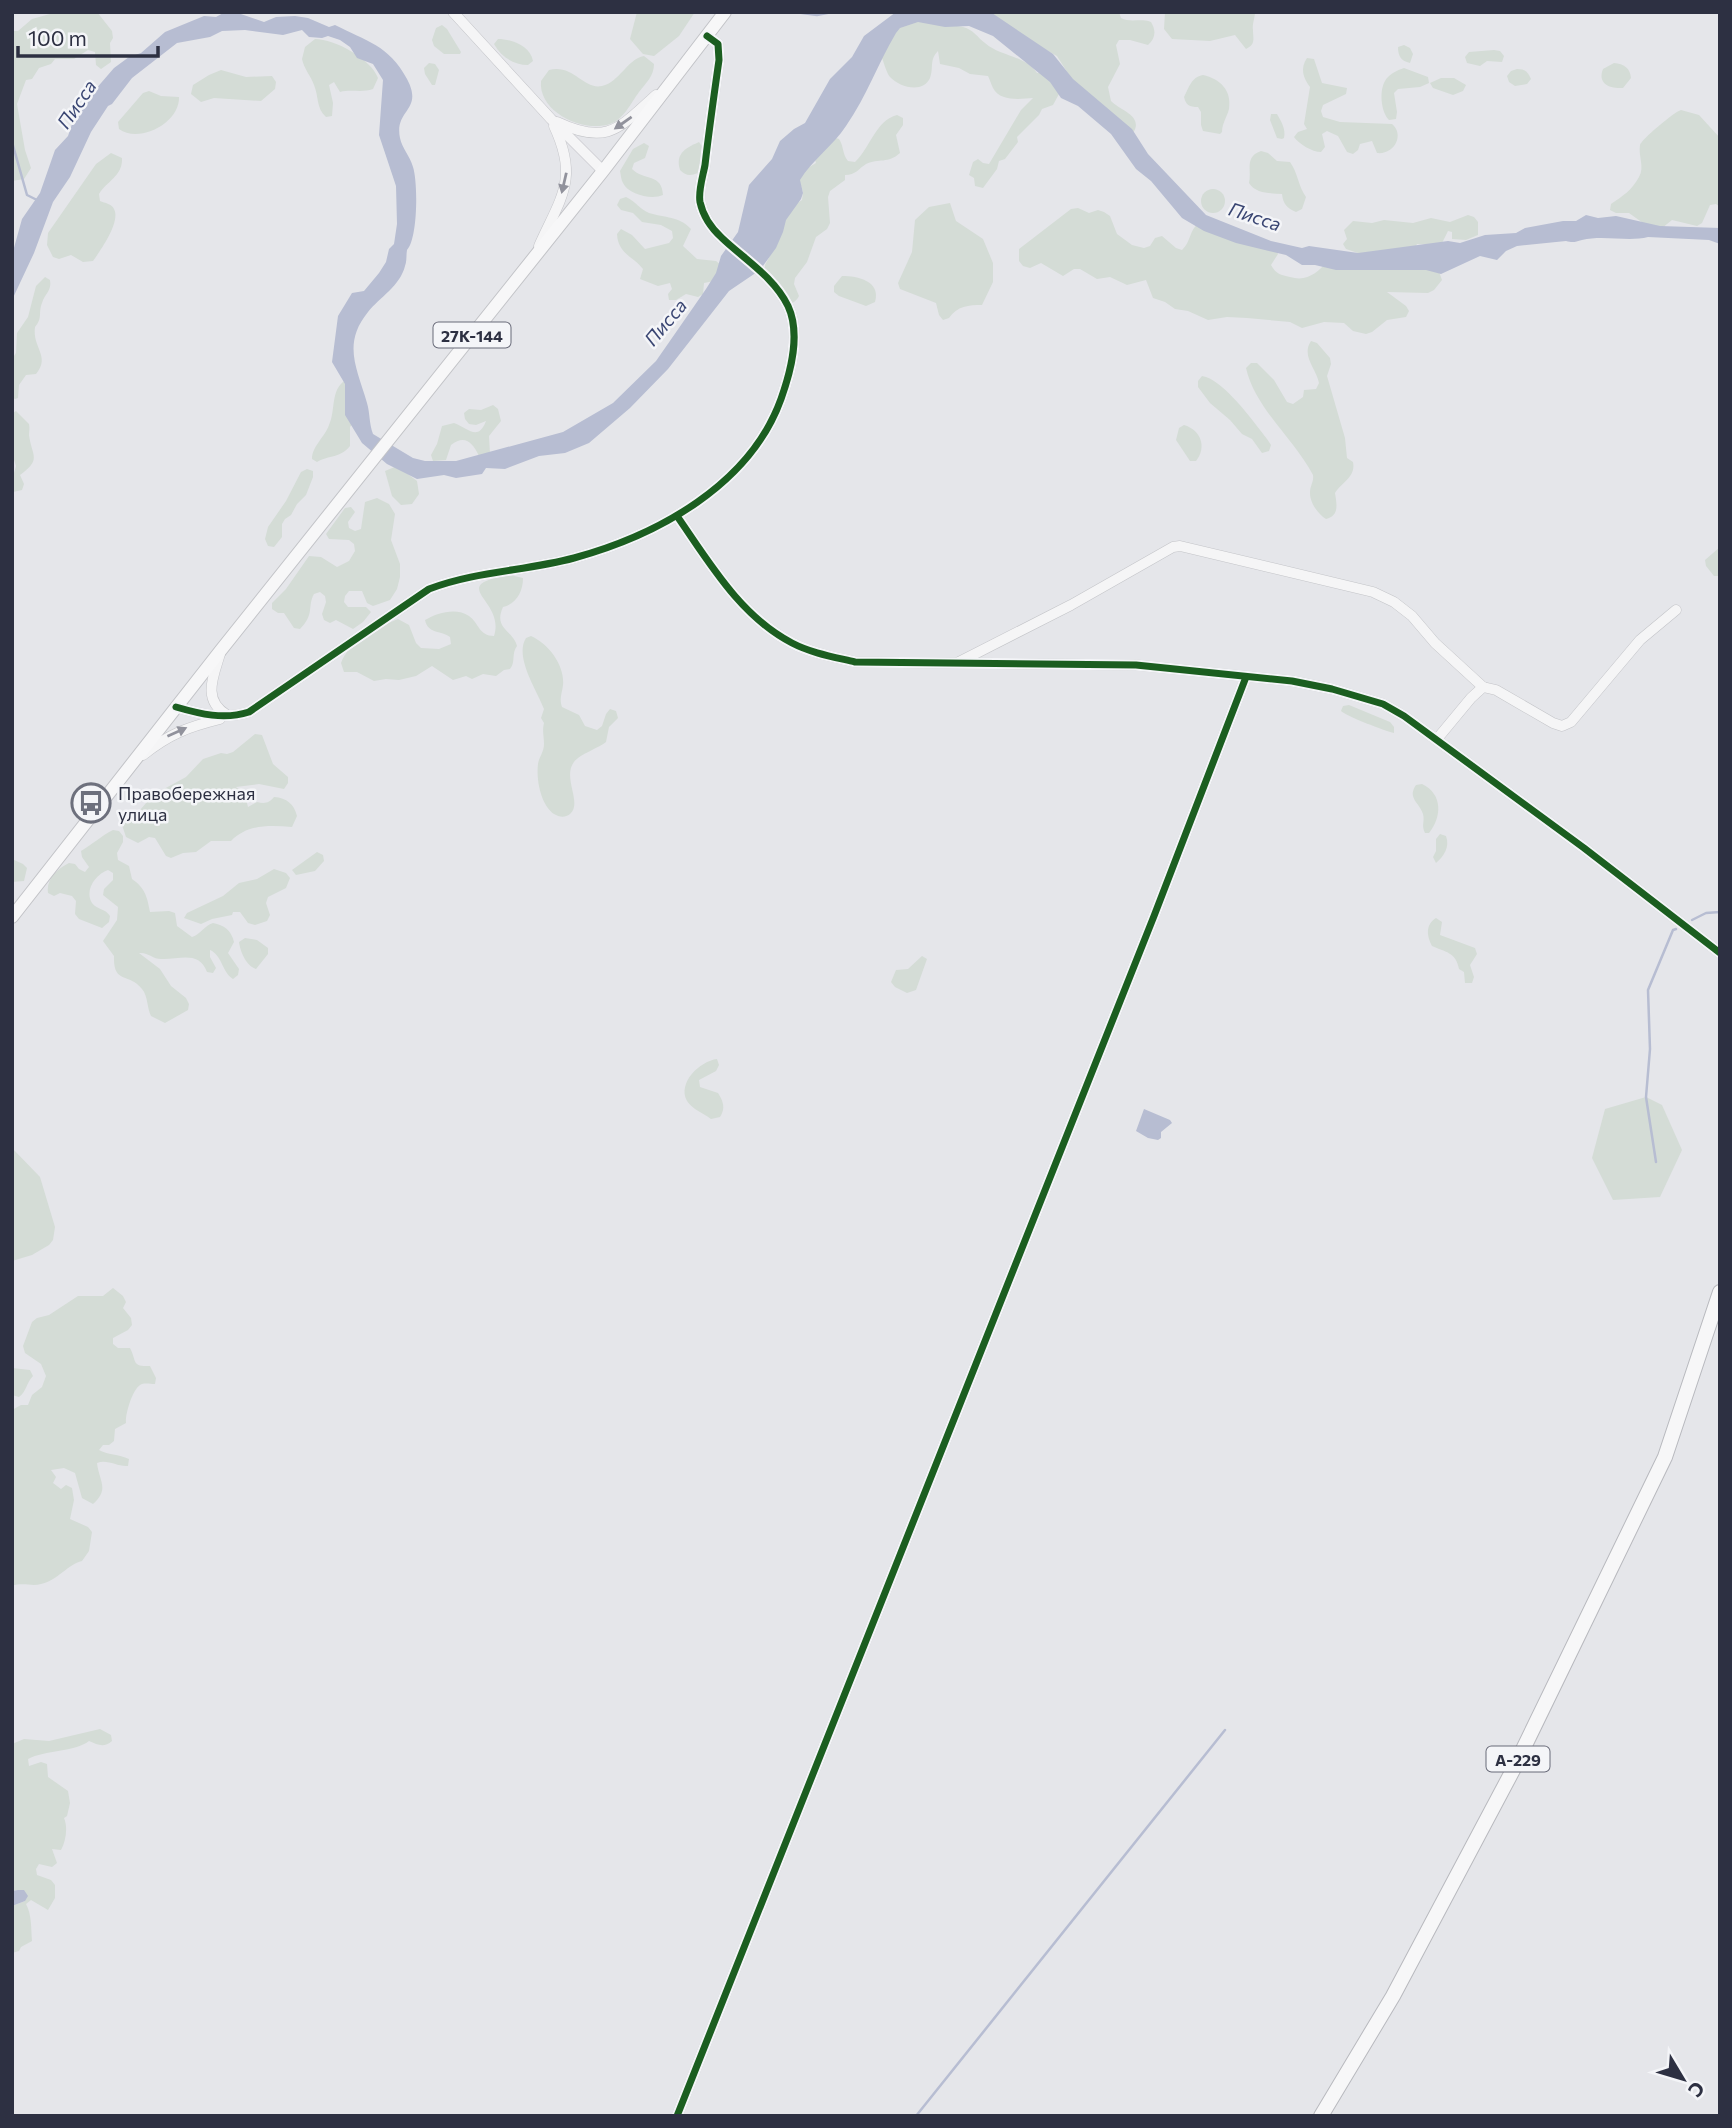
<svg xmlns="http://www.w3.org/2000/svg" width="1732" height="2128" font-family="Commissioner,sans-serif">
	<rect width="100%" height="100%" fill="#e5e6ea"/>
	<g fill="#d4dcd6">
		<path d="M57 12H97L112 31 113 38 110 43 111 62 101 69 96 65 95 52 88 50 74 59H55L51 64 39 68 32 79 26 80 17 104 25 150 31 168 24 179 12 181V31H18L32 19Z"/>
		<path d="M637 12H695L679 36 654 56 643 54 630 39Z"/>
		<path d="M976 12H1119L1121 18C1130 23 1141 18 1151 22 1156 30 1156 38 1148 45L1130 40H1119L1116 45 1120 64 1108 87 1111 101C1121 111 1144 116 1133 133L1071 78 1057 56Z"/>
		<path d="M1165 12H1255C1255 18 1252 24 1253 30 1253 39 1256 44 1246 49L1235 35 1210 41 1172 39 1164 29Z"/>
		<path d="M918 20C933 24 948 24 963 27 974 30 977 37 985 43 1001 57 1025 55 1037 73H1050L1059 94 1053 105 1042 109 1039 115 1017 137 1018 142 1005 159 999 161 997 169 983 188 975 186 974 178 969 175 973 162 978 159 983 163 989 164 1021 110 1033 98C1021 99 1000 102 993 88 991 84 990 80 988 76L970 74 959 68 940 64 938 51C929 60 934 68 930 78 923 94 899 87 890 77 886 72 884 62 881 56L895 29Z"/>
		<path d="M442 25 447 29 461 52 460 54H444L434 46 432 40 436 28Z"/>
		<path d="M315 39C335 39 371 59 378 78L373 89C362 93 351 89 340 92L334 82 329 85 333 103 332 116 326 117C316 108 319 97 314 85 311 76 304 69 302 59L305 47Z"/>
		<path d="M498 39C512 39 530 46 533 61L528 65C514 65 501 57 494 44Z"/>
		<path d="M1404 45 1410 48 1413 54 1410 63C1401 61 1398 56 1398 47Z"/>
		<path d="M1494 50 1500 51 1504 56 1502 62 1487 61 1480 66 1467 63 1465 57 1469 52Z"/>
		<path d="M644 56 654 64C654 76 646 83 639 92 631 103 623 120 610 124 583 133 538 112 541 81L549 70C574 64 583 90 602 86 620 82 627 59 644 56Z"/>
		<path d="M1307 58 1314 59 1322 83 1347 88 1346 94 1323 105 1321 111 1323 117 1340 122 1392 124C1405 135 1394 155 1377 153L1372 141 1360 144 1358 150 1353 154 1347 152 1338 136 1327 131 1322 134 1325 147 1321 152C1312 152 1299 144 1294 137L1298 132 1307 129 1304 124 1310 87C1303 78 1300 68 1307 58Z"/>
		<path d="M429 63 435 64 439 70 435 85H432L425 74 424 68Z"/>
		<path d="M1614 63C1624 64 1630 68 1631 78L1623 88C1610 89 1597 84 1603 69Z"/>
		<path d="M1404 68 1428 77 1429 83 1420 87 1398 89 1394 93 1397 112 1396 119 1389 120C1381 112 1379 91 1385 81 1388 75 1397 70 1404 68Z"/>
		<path d="M1517 69C1525 69 1528 72 1531 79L1527 84 1515 86 1509 82 1507 76 1511 71Z"/>
		<path d="M221 70 246 77 272 76 276 82 275 89 261 101 214 98 201 102 191 94 193 85 209 75Z"/>
		<path d="M1203 75C1220 79 1232 90 1229 109 1227 117 1222 123 1222 132L1220 134 1203 131 1201 125V112L1198 107C1189 107 1186 105 1184 97 1189 88 1191 77 1203 75Z"/>
		<path d="M1441 78H1454L1466 85 1463 91 1453 95 1433 88 1430 83Z"/>
		<path d="M149 91 161 96 179 97C180 123 139 144 119 129L118 122 143 93Z"/>
		<path d="M1681 110 1699 115 1720 138V207L1716 204 1710 205 1702 223 1697 226 1672 220 1662 228H1650L1629 213H1616L1610 210 1611 204C1623 196 1632 190 1639 177 1645 167 1638 156 1640 145 1641 140 1674 112 1681 110Z"/>
		<path d="M1271 114H1277C1281 121 1286 129 1284 138L1282 139 1277 138 1270 120Z"/>
		<path d="M897 115 903 118V125L896 135 900 153C888 164 879 158 866 164 858 169 856 175 845 175V180L830 191 828 197 830 223 827 229 816 237 807 262 795 278 794 284 799 296C795 303 792 304 784 303L768 284 765 271V265L773 250 780 214 802 200 803 192 799 179 806 169 816 163 814 157 833 137 839 139C844 146 842 154 848 161L855 162C870 148 876 120 897 115Z"/>
		<path d="M699 142 703 148 698 173C690 176 686 176 680 170 675 154 685 148 699 142Z"/>
		<path d="M644 143 649 146 645 158 634 163 632 169C644 181 662 173 663 195 652 200 629 195 623 183 621 180 621 175 620 171L633 149Z"/>
		<path d="M1261 151 1268 153 1277 161 1290 162C1298 173 1298 186 1306 197L1302 209 1296 212C1287 208 1283 204 1282 194 1270 193 1256 194 1249 183 1252 170 1244 157 1261 151Z"/>
		<path d="M111 153 122 158C123 176 107 181 99 194L100 201C105 203 112 204 114 209 121 222 100 251 93 261L83 262 71 255 59 259 53 257 47 245 48 233 96 164Z"/>
		<circle cx="1213" cy="201" r="12"/>
		<path d="M626 197C635 201 641 210 649 213 665 218 679 216 691 229L683 246 697 259 716 261 721 265 714 281 704 283 703 294 698 297 686 294 676 300H669L668 294 672 289 670 283 658 286 640 279 643 269C633 256 618 254 617 234L621 229 632 235 645 249 669 243 673 238 672 231 661 225 642 222 633 213 621 210 617 205 620 199Z"/>
		<path d="M950 203 956 221 983 239 993 263V282L982 305C969 305 957 306 949 318L943 320 939 315 936 303 900 289 898 283 912 252 915 220 929 207Z"/>
		<path d="M1078 208 1089 213 1098 210 1104 212 1110 216 1117 234 1132 245 1144 248 1150 246 1155 238 1162 236 1176 248 1182 250C1191 242 1189 230 1199 223L1276 248 1278 254 1271 265C1276 274 1281 275 1290 277 1307 282 1317 273 1329 260L1438 269 1442 280 1434 290 1428 293 1387 292 1406 306 1409 311 1406 317 1387 320 1372 332 1366 334 1353 331 1344 323 1324 322 1302 328 1290 322 1247 318 1227 317 1208 320 1188 311 1175 309 1165 302 1153 298 1146 280 1127 285 1110 277 1097 279 1080 269H1074L1063 276 1041 263 1030 268 1023 266 1019 261V249L1071 209Z"/>
		<path d="M1468 215 1474 217 1478 222V235L1466 240 1452 239V232L1448 231 1442 243 1436 245 1417 244 1414 250 1364 255 1346 249 1343 244 1347 239 1344 230 1353 221 1372 223 1384 220 1413 223 1431 218 1450 222Z"/>
		<path d="M842 276C858 276 881 281 875 302L866 306 839 296 834 292V286Z"/>
		<path d="M45 277 50 280C52 291 45 293 42 303 38 313 43 318 35 327 32 348 51 356 36 374L26 375 19 385 18 398 15 399 12 397V359L16 353 17 333 28 317 36 286Z"/>
		<path d="M1311 341 1317 343 1330 358 1331 364 1327 376 1345 438 1347 458 1353 462C1356 477 1342 482 1335 493 1337 505 1339 516 1326 519 1318 514 1310 503 1310 493 1310 485 1314 482 1313 475 1294 439 1255 408 1246 368L1251 363H1257L1274 380 1287 402 1293 404 1303 397 1304 390 1316 389 1319 383C1316 368 1301 356 1311 341Z"/>
		<path d="M1202 376C1223 379 1254 422 1267 439L1271 445 1269 451 1262 453 1252 439 1242 434 1230 420 1210 403 1198 387V381Z"/>
		<path d="M346 380 354 422 350 427V446C341 458 329 455 317 462L312 459C312 446 325 437 329 425 336 410 330 389 346 380Z"/>
		<path d="M493 405 498 409 501 421 489 436 490 454 479 456C473 443 465 434 451 445L446 460 433 461 431 455 437 444 442 426 454 423C468 428 478 442 486 421L476 425 469 424 465 419 464 413 469 409 481 410Z"/>
		<path d="M16 411 29 424C30 428 29 432 29 435 32 457 42 459 20 475L24 484 22 490 13 492 12 500V480L16 466 12 453V414Z"/>
		<path d="M1184 425C1201 430 1207 447 1196 461H1190L1176 440 1179 428Z"/>
		<path d="M397 466 417 481 419 494 412 504 401 505 392 496 385 471Z"/>
		<path d="M307 469 313 471V477L306 495 297 504 291 515 285 519 282 524V537L274 547 268 546 265 539 268 527 286 501 301 472Z"/>
		<path d="M377 498 389 504 395 514 391 540 400 564V577L397 589 390 600 373 606 367 603 362 591H349L345 596 344 602 348 607H366L371 612 363 622 353 629 336 620 330 623 324 620 322 614 326 602 325 596 320 592 314 594C307 607 315 614 300 629L294 628 284 613H278L272 609V603L286 589 309 556 321 557 337 567 349 561 355 551 354 544 349 540 329 539 326 534 345 508 351 507 355 512 348 522 349 528 355 531 361 529 365 502Z"/>
		<path d="M1720 547V576H1714L1706 566 1705 560Z"/>
		<path d="M510 575 523 578C523 592 516 604 503 607 493 629 513 630 517 646 511 654 516 662 510 669L504 670 496 676 483 674 472 679 466 676 453 680 432 666 416 676 399 680 386 679 374 681 357 672H344L341 663C348 642 379 627 398 619L409 625 416 643 421 648 439 649 451 644 450 637C440 630 428 634 425 620 437 613 456 607 469 616 479 623 479 636 494 636 506 599 444 586 510 575Z"/>
		<path d="M531 636C549 644 565 666 563 685 562 694 559 698 562 707L579 715 585 726 597 730 602 726 606 714 610 709 616 711 618 718 609 727 606 742C598 748 586 752 578 758 558 773 584 802 570 814 565 818 559 817 554 814 541 805 536 780 538 764 539 757 544 752 544 744 544 736 542 731 544 723L541 718 544 709C537 690 514 657 526 638Z"/>
		<path d="M1349 705 1390 722 1394 727V733C1385 731 1346 716 1341 711L1343 706Z"/>
		<path d="M255 734 262 735 273 764 288 777V783L284 789 259 784 236 787 245 795 248 807 257 802C265 804 269 803 274 797 287 798 294 804 297 816L292 827C270 825 247 824 231 841H211L196 852 183 853 171 858 166 856 155 838 149 837 138 843 126 837 122 825 125 819 140 810 153 795 186 777 203 759 221 753 227 754 233 752Z"/>
		<path d="M1422 784C1443 794 1442 817 1429 833H1425C1421 825 1425 822 1423 814 1419 802 1407 798 1416 785Z"/>
		<path d="M113 830 119 831 123 836V842L117 853 118 860 129 866 132 879C145 888 147 896 150 912L169 911 175 913 177 926 192 937C201 934 204 926 213 923 224 925 231 930 234 942L228 953 239 969 238 975 233 979C222 972 222 955 210 950V957L216 968 213 973 207 972C199 950 179 960 161 959 153 959 148 952 139 953L160 969 171 986 186 998 189 1004 188 1010 165 1023 151 1016C147 1008 148 996 142 989 129 972 113 985 114 956L103 941 117 920 118 907 103 895 104 889 113 880V873L108 870C96 874 84 890 92 903 97 910 105 908 110 916L109 922 102 928 79 919 75 914 76 901 72 896 60 893 54 896 48 893C46 879 57 869 69 863L75 864 79 869 85 872 89 867 82 857 81 851C93 844 101 836 113 830Z"/>
		<path d="M1440 834 1446 836C1450 847 1444 856 1436 863L1433 857 1436 851V839Z"/>
		<path d="M317 852 323 855 324 861 315 871 296 875 292 870Z"/>
		<path d="M12 859 23 864 27 868 24 881 12 882Z"/>
		<path d="M274 869 286 873 290 878 286 888 268 897 266 903 270 915 267 921 255 925 248 923 240 912H233L232 915 212 919 201 924 184 918 187 913 223 896 239 883 257 879Z"/>
		<path d="M1436 918 1442 922 1440 935 1475 948 1477 954 1470 965 1474 977 1472 983H1465L1464 972 1459 969C1456 952 1445 952 1432 946 1427 936 1425 925 1436 918Z"/>
		<path d="M245 938 257 940 268 948V954L256 969C246 966 240 951 239 942Z"/>
		<path d="M922 956 927 959 916 990 907 993 895 987 891 982 896 970 908 969Z"/>
		<path d="M717 1059 719 1065 716 1071 699 1080 700 1087 718 1093C723 1101 726 1108 720 1117L711 1119C703 1113 692 1109 687 1101 677 1083 700 1061 717 1059Z"/>
		<path d="M1646 1097 1662 1105 1682 1150 1660 1197 1613 1200 1592 1158 1605 1109Z"/>
		<path d="M12 1148 40 1177 55 1227 53 1240 49 1245 32 1255 12 1261Z"/>
		<path d="M113 1288 123 1296 126 1302 123 1308 131 1318 132 1325 128 1330 113 1338V1344L118 1348H130C137 1361 131 1367 150 1366L156 1378 155 1384C151 1384 146 1383 142 1384 133 1387 125 1414 126 1423L115 1429 114 1441 109 1445H103L99 1450C107 1455 119 1454 129 1459L128 1466C117 1467 108 1459 97 1463 99 1481 110 1489 93 1504L82 1498 75 1473 64 1468 51 1470 56 1477 53 1483 61 1489 66 1485 72 1488 74 1500 70 1519 88 1527 92 1532 89 1551 82 1561C68 1564 57 1581 41 1584 32 1587 23 1582 12 1586V1410L21 1405H28L32 1395 42 1387 46 1376 41 1364 25 1353 23 1346 32 1322 37 1318 49 1315 78 1296H103Z"/>
		<path d="M12 1368 30 1370 33 1376C26 1383 27 1391 19 1397L12 1395Z"/>
		<path d="M100 1729 111 1735 112 1741C104 1748 98 1745 89 1741 75 1752 45 1750 28 1759L29 1766 41 1762 47 1764 48 1777 68 1791 70 1803 67 1816 64 1818C68 1827 66 1841 61 1850L52 1849 57 1863 52 1867 39 1864 36 1869 37 1875 51 1880 55 1885V1898L48 1910 31 1900 26 1904C32 1915 31 1929 32 1941L21 1947 19 1951 12 1953V1906L25 1901 18 1890 12 1891V1744L24 1739 49 1741Z"/>
	</g>
	<g fill="#b7bdd2">
		<path d="M225 12H235L264 22 276 17 295 16 308 18 329 27 335 25C366 41 389 45 407 79 424 111 394 109 400 138 402 148 410 156 413 167 418 182 418 239 407 250 406 256 407 261 405 266 400 286 380 297 368 312 342 344 357 368 367 403 370 413 369 423 373 434L413 458 425 461H456L563 432 613 403 656 361 706 289 716 273 721 256 738 232 749 185 772 159 780 141 794 129 805 123 830 79 852 57 864 36 896 12 992 13 1053 54 1073 79 1132 129 1148 154 1206 215 1271 241 1302 248 1309 246 1358 253 1448 241 1460 243 1485 235 1516 233 1525 228 1563 221H1576L1586 215 1598 218 1616 216 1660 226 1720 228V244L1709 240 1648 237C1629 242 1603 235 1582 240 1575 242 1573 243 1566 241L1517 246 1506 251 1497 260 1480 256 1441 274 1426 270H1336L1315 265H1302L1286 255 1236 243 1204 231 1182 218 1151 181 1136 169 1111 134 1078 106 1061 98 1050 82 993 36 969 26 945 27 918 22 900 28 896 33C878 63 867 96 846 126 833 146 812 160 800 180L803 193 801 199 786 220 783 232 776 248 760 270 729 291 668 369 630 408 589 443 565 453 539 456 505 469 486 468 482 474 456 478 444 475 417 479 387 464 362 443 345 415V384L332 362 338 316 352 293 364 291 379 273 386 262 389 249 394 244 397 224 396 186 379 135 383 80 373 64 357 58 350 47 340 40 328 36 322 38 309 37 302 30 283 35 245 30 222 31 210 37 177 43 132 78 112 104 108 106 91 132 70 177 53 202 34 253 12 300V255L22 219 40 193 55 150 68 136 72 124 95 90 114 68 129 57 141 53 165 32 204 16 216 17Z"/>
		<path d="M1144 1109 1170 1120 1172 1123 1161 1132V1138L1158 1140 1148 1138 1136 1131Z"/>
		<path d="M18 1890H24L28 1896 25 1901 12 1906V1891Z"/>
	</g>
	<g fill="none" stroke-linecap="round" stroke-linejoin="round">
		<g stroke="#b7bdd2" stroke-width="2.5">
			<path d="M795 12 817 15 832 12"/>
			<path d="M12 142 27 195 37 200"/>
			<path d="M1692 920 1706 913 1720 912"/>
			<path d="M1656 1162 1646 1097 1650 1049 1648 990 1673 930 1676 929"/>
			<path d="M30 2116H36"/>
			<path d="M916 2116 1225 1730"/>
		</g>
		<g stroke="#c3c4c8" stroke-width="11">
			<g id="minor">
				<path d="M453 12 551 119 603 171"/>
				<path d="M557 122C608 146 619 128 656 95"/>
				<path d="M539 246C561 197 579 179 554 126"/>
				<path d="M677 516C709 562 740 616 792 643 811 653 834 657 855 662L1136 665 1292 681 1332 689 1383 704 1404 716 1584 848 1720 953"/>
				<path d="M220 654C213 677 202 700 227 715"/>
				<path d="M959 662 1071 605 1173 547 1180 546 1373 592 1394 602 1412 616 1435 643 1483 687"/>
				<path d="M176 707C200 714 224 720 249 712L429 589C476 571 526 571 574 558 658 535 750 485 781 399 791 371 801 334 788 306 774 277 744 259 722 238 711 228 703 216 700 202 698 191 703 176 705 165 709 130 714 95 719 60L718 44 707 36"/>
				<path d="M1437 739 1471 698 1483 687 1496 690 1553 723 1562 726 1571 722 1640 640 1676 610"/>
				<path d="M143 755C169 734 188 727 220 719"/>
				<path d="M677 2116 1154 916 1246 677"/>
			</g>
		</g>
		<g stroke="#c2c3c7" stroke-width="14">
			<path id="major" d="M12 917 221 650 603 171 725 12"/>
		</g>
		<g stroke="#b8b9be" stroke-width="16">
			<path id="highway" d="M1321 2116 1393 1996 1513 1770 1665 1457 1720 1292"/>
		</g>
		<use href="#minor" stroke="#f5f5f6" stroke-width="10"/>
		<use href="#major" stroke="#f7f7f8" stroke-width="12"/>
		<use href="#highway" stroke="#f7f7f8" stroke-width="14"/>
		<g stroke="#f4f5f8" stroke-width="11">
			<g id="cycleway">
				<path d="M677 516C709 562 740 616 792 643 811 653 834 657 855 662L1136 665 1292 681 1332 689 1383 704 1404 716 1584 848 1720 953"/>
				<path d="M176 707C200 714 224 720 249 712L429 589C476 571 526 571 574 558 658 535 750 485 781 399 791 371 801 334 788 306 774 277 744 259 722 238 711 228 703 216 700 202 698 191 703 176 705 165 709 130 714 95 719 60L718 44 707 36"/>
				<path d="M677 2116 1154 916 1246 677"/>
			</g>
		</g>
		<use href="#cycleway" stroke="#1b5e20" stroke-width="7"/>
	</g>
	<defs><path id="oneway-solid" d="M-6-.8H1V-3.2L6.5 0L1 3.2V.8H-6Z" transform="scale(1.75)"/></defs>
	<g fill="#91929c">
		<use href="#oneway-solid" transform="translate(623 123) rotate(145)"/>
		<use href="#oneway-solid" transform="translate(564 183) rotate(103)"/>
		<use href="#oneway-solid" transform="translate(177 732) rotate(-24)"/>
	</g>
	<defs>
		<g id="bus-ring" transform="scale(2.0125)"><circle r="9.5" fill="#f4f5f8" stroke="#6d707d" stroke-width="1.5"/><path d="M-5-6H5V4H4V6H2V4H-2V6H-4V4H-5ZM-3.5-4V0h7V-4ZM-3.5 1.2v1.5H-2V1.2ZM2 1.2v1.5H3.5V1.2Z" fill="#6d707d"/></g>
	</defs>
	<g fill-rule="evenodd">
		<use href="#bus-ring" x="91" y="803"/>
	</g>
	<g text-anchor="middle" dominant-baseline="central" stroke-width="5" stroke-linejoin="round" paint-order="stroke">
		<g fill="#f4f5f8" stroke="#696b79" stroke-width="2">
			<rect x="433.5" y="322.5" width="77" height="25" rx="5"/>
			<rect x="1486.5" y="1746.5" width="63" height="25" rx="5"/>
		</g>
		<g font-size="16" font-weight="bold" fill="#2d3042">
			<text x="472" y="335">27К-144</text>
			<text x="1518" y="1759">А-229</text>
		</g>
		<g font-size="18" fill="#2d3042" stroke="#f4f5f8" text-anchor="start">
			<text x="118" y="793">Правобережная<tspan x="118" dy="21">улица</tspan></text>
		</g>
		<g font-size="19" font-style="italic" fill="#3a4673" stroke="#f4f5f8">
			<text transform="translate(76 104) rotate(-56)">Писса</text>
			<text transform="translate(1255 216) rotate(18)">Писса</text>
			<text transform="translate(665 322) rotate(-50)">Писса</text>
		</g>
	</g>
	<rect width="1732" height="2128" fill="none" stroke="#2d3042" stroke-width="28"/>
	<g transform="translate(1683 2079) rotate(128)" stroke="#f4f5f8" stroke-width="5" paint-order="stroke">
	<path d="M0-5L12 26L0 18L-12 26Z" fill="#2d3042"/>
	<text y="-10" font-size="19" font-weight="bold" text-anchor="middle" fill="#2d3042">С</text>
	</g>
	<path d="M18 46v10h140v-10" fill="none" stroke="#2d3042" stroke-width="3.5"/>
	<text x="28" y="46" font-size="21" fill="#2d3042" stroke="#f4f5f8" stroke-width="5" paint-order="stroke">100 m</text>
</svg>
